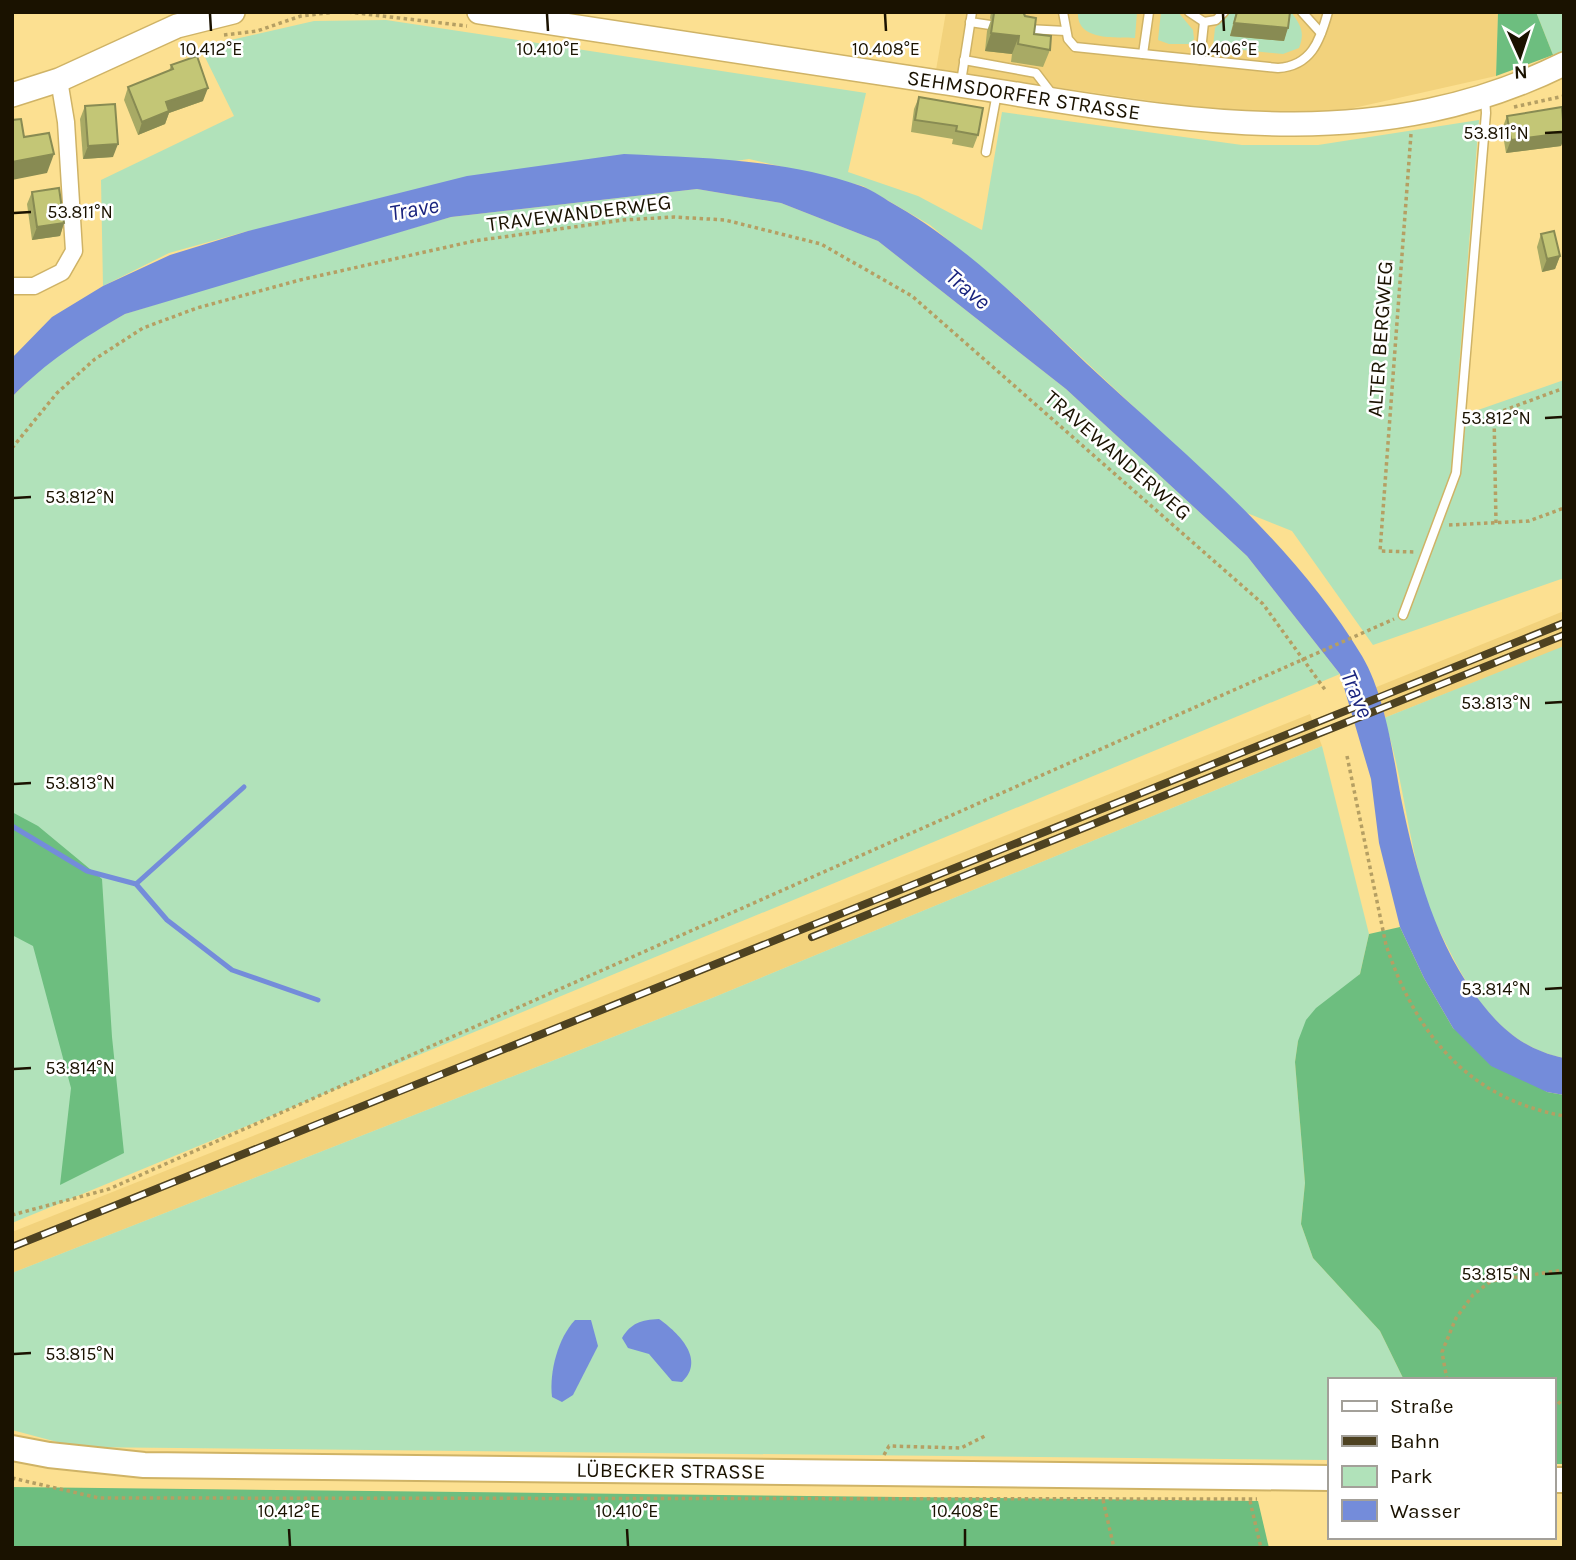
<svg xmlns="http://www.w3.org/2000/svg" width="1576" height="1560" font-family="Karla,sans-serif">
	<rect width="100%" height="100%" fill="#fce091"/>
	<g fill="#f2d27c">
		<path d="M946 12H1498L1496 76 1327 114 1257 116 936 70Z"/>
		<path d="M1564 611V647L1384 718 1374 688Z"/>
		<path d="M1310 714 1322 746 712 998 12 1273V1232Z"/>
	</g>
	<g fill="#b1e2ba">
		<path d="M1078 12H1137L1135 38C1115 37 1076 41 1078 12Z"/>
		<path d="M1161 12H1178L1193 30 1194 39 1189 44H1169L1158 40Z"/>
		<path d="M1229 12H1291C1301 25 1305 33 1299 48L1283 54 1213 47 1215 28Z"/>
		<path d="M1536 12H1564V51L1553 55Z"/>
		<path d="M386 20 866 93 848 172 918 196 982 230 1002 112 1242 145H1318L1479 120 1455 418 1564 380V578L1373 645 1292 531 1247 513 1019 299 930 225 863 186 749 159 248 231 169 253 103 286 101 180 234 116 200 47 314 21Z"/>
		<path d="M697 189 781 203 878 241 1066 389 1247 556 1340 674 12 1223V397L42 367 83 338 125 314 250 275 451 217Z"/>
		<path d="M1564 646V1058C1504 1047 1471 995 1446 944 1440 931 1432 918 1428 905 1408 844 1404 779 1384 718Z"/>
		<path d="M1322 746 1369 934 1360 974 1298 1041 1295 1062 1305 1183 1301 1224 1313 1258 1380 1331 1404 1380H1329V1460L76 1447 12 1430V1273L712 998Z"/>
	</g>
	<g fill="#6dbe7f">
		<path d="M1498 12H1536L1553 55 1496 76Z"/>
		<path d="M12 812 38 826 102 879 112 1037 124 1153 60 1185 71 1088 33 946 12 935Z"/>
		<path d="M1400 927 1424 978 1453 1028 1547 1092 1564 1095V1464H1553V1380H1404L1380 1331 1313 1258 1301 1224 1305 1183 1295 1062 1298 1041 1306 1020 1316 1008 1360 974 1369 934Z"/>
		<path d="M12 1487 1258 1501 1269 1548H12Z"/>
	</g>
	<g fill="#748cda">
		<path d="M624 154C704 158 784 159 861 186 873 190 886 200 897 206 968 247 1028 308 1087 364 1184 454 1293 541 1362 656 1385 695 1393 754 1401 798 1416 871 1436 947 1483 1005 1505 1033 1529 1051 1564 1058V1095L1547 1092 1491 1066 1453 1028 1424 978 1400 927 1379 843 1371 779 1340 674 1247 556 1066 389 878 241 781 203 697 189 451 217 125 314C83 338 46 362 12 397V358L52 317 103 286 170 255 248 231 467 176Z"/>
		<path d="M659 1319C679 1333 706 1360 682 1382L672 1381 649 1354 628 1348 622 1338C631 1323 641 1320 659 1319Z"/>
		<path d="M575 1320H591L598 1346 573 1395 562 1402 552 1397C549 1372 558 1338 575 1320Z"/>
	</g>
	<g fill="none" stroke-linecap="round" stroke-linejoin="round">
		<g stroke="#748cda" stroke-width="5">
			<path d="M12 826 87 871 136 884 167 920 232 970 318 1000"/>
			<path d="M136 884 244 787"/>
		</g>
		<g stroke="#cfb366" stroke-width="11">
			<g id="service">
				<path d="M1063 12 1068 39 1075 47 1278 68C1311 66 1320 41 1328 12"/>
				<path d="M1189 12 1204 22 1216 20 1224 12"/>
				<path d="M1302 12 1321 33"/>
				<path d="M970 22 990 25"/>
				<path d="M1027 29 1066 31"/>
				<path d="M1143 54 1149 12"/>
				<path d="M964 60 1036 73 1052 94"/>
				<path d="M1200 60 1204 22"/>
				<path d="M961 82 972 12"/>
				<path d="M986 152 997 93"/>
				<path d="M1403 615 1456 473 1486 113 1485 97"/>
			</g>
		</g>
		<g stroke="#cfb366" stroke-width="19">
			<path id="minor" d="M12 286H34L62 272 74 251 66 122 59 80"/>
		</g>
		<g stroke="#cfb366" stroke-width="26">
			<g id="secondary">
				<path id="s1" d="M479 12C632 35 785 59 939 82 1156 114 1356 166 1564 64"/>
				<path d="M12 95 59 80 177 26 233 12"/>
			</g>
		</g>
		<g stroke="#cfb366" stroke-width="28">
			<g id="primary">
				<path id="s2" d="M12 1448 49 1455 144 1465 1329 1478"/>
				<path d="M1553 1480H1564"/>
			</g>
		</g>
		<g stroke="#b59f63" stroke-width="3.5" stroke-dasharray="3.5 3.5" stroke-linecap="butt">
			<path d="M348 12 467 26"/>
			<path d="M224 35 257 31 301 16 335 12"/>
			<path d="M1514 107 1564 96"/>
			<path d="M1411 134 1380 551 1416 552"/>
			<path d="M12 448 57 393 95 359 143 328 197 308 300 280 474 241 623 220 674 217 725 220 821 244 912 296 1263 604 1326 691"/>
			<path d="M1496 523 1494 414 1564 388"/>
			<path d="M1449 525 1529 521 1564 508"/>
			<path d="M1347 756 1386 945C1416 1034 1467 1098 1564 1116"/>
			<path d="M12 1215 109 1189 1394 619"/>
			<path d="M1447 1380 1442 1352 1456 1318 1473 1295 1491 1281 1564 1270"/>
			<path d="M1553 1409 1564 1398"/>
			<path d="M884 1455 889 1446 961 1448 987 1435"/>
			<path d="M12 1478 99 1498 1257 1499"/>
			<path d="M1103 1500 1114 1548"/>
			<path d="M1250 1501 1261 1548"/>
		</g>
		<use href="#service" stroke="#fff" stroke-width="8"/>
		<use href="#minor" stroke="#fff" stroke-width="16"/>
		<use href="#secondary" stroke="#fff" stroke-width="23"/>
		<use href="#primary" stroke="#fff" stroke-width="24"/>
		<g stroke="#4e4221" stroke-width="8">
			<g id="rail">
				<path d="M812 937 1564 635"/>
				<path d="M12 1247 1564 623"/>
			</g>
		</g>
		<use href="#rail" stroke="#fff" stroke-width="5" stroke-dasharray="16" stroke-linecap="butt"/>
	</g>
	<g fill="#a8aa65">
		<path d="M991 12H1026L1025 16 1034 34 1050 50 1043 67 1011 62 1012 54 985 51 987 31 991 20 990 18Z"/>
		<path d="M1236 12H1290L1284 41 1230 36Z"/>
		<path d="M171 65 203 101 169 113 165 124 138 135 124 100 128 87 169 71Z"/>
		<path d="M919 97 978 135 973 148 952 144 953 139 911 132 914 109Z"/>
		<path d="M85 106 113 157 83 159 80 119Z"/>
		<path d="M1507 116 1564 119V138L1561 146 1506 153 1502 129Z"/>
		<path d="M32 192 64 223 60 236 32 240 27 204Z"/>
		<path d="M1541 234 1560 256 1555 269 1542 272 1537 247Z"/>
	</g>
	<g fill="#888b53">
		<path d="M1234 23 1288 28 1284 41 1230 36Z"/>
		<path d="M991 33 1019 36 1012 54 985 51Z"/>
		<path d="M208 88 203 101 169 113 165 124 138 135 142 122 166 102Z"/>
		<path d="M1564 133V138L1561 146 1506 153 1511 140Z"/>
		<path d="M118 144 113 157 83 159 88 146Z"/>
		<path d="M54 154 47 173 12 180V162Z"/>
		<path d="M64 223 60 236 32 240 37 227Z"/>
		<path d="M1560 256 1555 269 1542 272 1547 259Z"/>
	</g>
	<g fill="#c3c676" stroke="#888b53" stroke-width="2">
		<path d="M1000 12H1023L1025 16 1036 18 1034 34 1051 36 1050 50 1018 44 1019 36 991 33 994 13Z"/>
		<path d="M1237 12H1290L1288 28 1234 23Z"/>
		<path d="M197 56 208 88 166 102 169 111 142 122 128 87 173 69 171 65Z"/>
		<path d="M919 97 983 108 978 135 956 131 957 126 915 120Z"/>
		<path d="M115 104 118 144 88 146 85 106Z"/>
		<path d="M1562 107 1564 133 1511 140 1507 116Z"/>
		<path d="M21 119 24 137 49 133 54 154 12 162V120Z"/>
		<path d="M59 188 64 223 37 227 32 192Z"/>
		<path d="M1554 231 1560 256 1547 259 1541 234Z"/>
	</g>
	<path fill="none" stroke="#1a1200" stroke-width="2.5" d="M210 14 211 31M547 14 548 31M885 14 886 31M1223 14 1224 31M1545 133 1562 132M14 213 31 212M1545 418 1562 417M14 498 31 497M1545 703 1562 702M14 784 31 783M1545 989 1562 988M14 1069 31 1068M1545 1274 1562 1273M14 1354 31 1353M289 1529 290 1546M627 1529 628 1546M965 1529V1546"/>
	<g text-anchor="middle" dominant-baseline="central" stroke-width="5" stroke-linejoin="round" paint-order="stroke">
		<g font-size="21" fill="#1a1200" stroke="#fff">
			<text stroke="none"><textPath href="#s1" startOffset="551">SEHMSDORFER STRASSE</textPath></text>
			<text transform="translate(579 213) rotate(-7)">TRAVEWANDERWEG</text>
			<text transform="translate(1380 339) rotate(-86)">ALTER BERGWEG</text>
			<text transform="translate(1118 455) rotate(41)">TRAVEWANDERWEG</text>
			<text stroke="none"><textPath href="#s2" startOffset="660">LÜBECKER STRASSE</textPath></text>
		</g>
		<g font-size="23" font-style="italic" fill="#19237e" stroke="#fff">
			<text transform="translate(414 209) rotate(-10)">Trave</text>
			<text transform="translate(968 289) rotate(40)">Trave</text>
			<text transform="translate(1357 694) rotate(67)">Trave</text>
		</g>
	</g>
	<g font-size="18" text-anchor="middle" fill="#1a1200" stroke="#fff" stroke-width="5" stroke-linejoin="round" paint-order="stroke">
		<text x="211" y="55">10.412°E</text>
		<text x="548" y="55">10.410°E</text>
		<text x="886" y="55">10.408°E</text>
		<text x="1224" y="55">10.406°E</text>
		<text x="1496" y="139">53.811°N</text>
		<text x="80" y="218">53.811°N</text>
		<text x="1496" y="424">53.812°N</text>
		<text x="80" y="503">53.812°N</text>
		<text x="1496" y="709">53.813°N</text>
		<text x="80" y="789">53.813°N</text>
		<text x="1496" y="995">53.814°N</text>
		<text x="80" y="1074">53.814°N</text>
		<text x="1496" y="1280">53.815°N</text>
		<text x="80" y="1360">53.815°N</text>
		<text x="289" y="1517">10.412°E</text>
		<text x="627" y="1517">10.410°E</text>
		<text x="965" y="1517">10.408°E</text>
	</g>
	<rect width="1576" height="1560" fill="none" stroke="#1a1200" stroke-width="28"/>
	<rect x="1328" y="1378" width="228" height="161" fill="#ffffff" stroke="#a3a099" stroke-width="2"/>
	<rect x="1342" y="1401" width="35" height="10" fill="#ffffff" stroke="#a3a099" stroke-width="2"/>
	<text x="1390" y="1413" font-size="21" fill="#1a1200">Straße</text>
	<rect x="1342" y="1436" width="35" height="10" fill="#4e4221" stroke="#a3a099" stroke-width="2"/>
	<text x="1390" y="1448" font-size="21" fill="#1a1200">Bahn</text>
	<rect x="1342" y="1466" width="35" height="21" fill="#b1e2ba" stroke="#a3a099" stroke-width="2"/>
	<text x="1390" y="1483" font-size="21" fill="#1a1200">Park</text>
	<rect x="1342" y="1500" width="35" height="21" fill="#748cda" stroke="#a3a099" stroke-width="2"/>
	<text x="1390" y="1518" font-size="21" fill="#1a1200">Wasser</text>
	<g transform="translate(1520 56) rotate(177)" stroke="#ffffff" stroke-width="5" paint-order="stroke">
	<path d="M0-5L12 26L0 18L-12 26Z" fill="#1a1200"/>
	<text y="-10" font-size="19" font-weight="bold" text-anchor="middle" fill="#1a1200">N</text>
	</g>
</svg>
